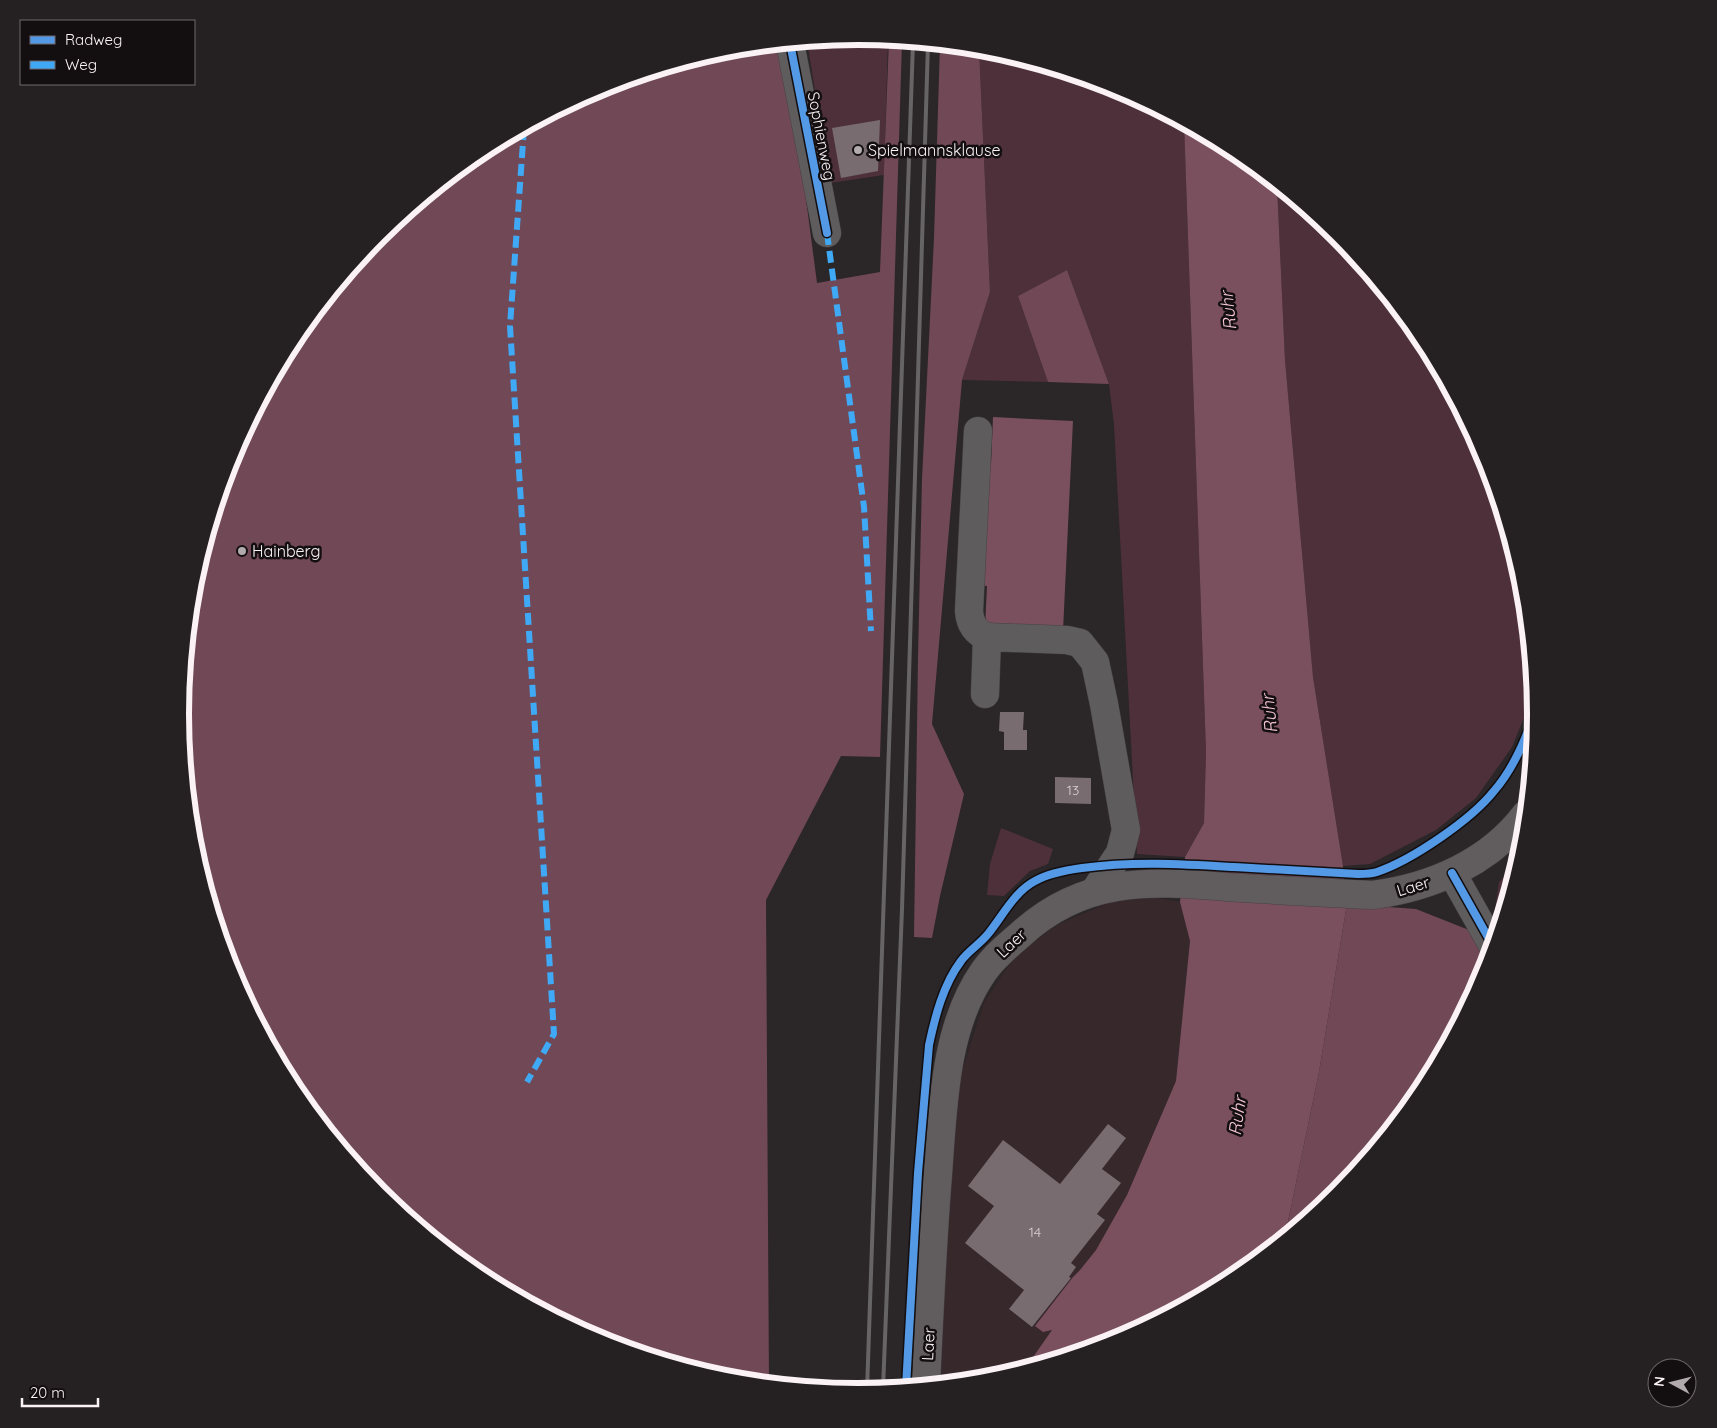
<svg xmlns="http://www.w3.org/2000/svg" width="1717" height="1428" font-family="Quicksand,sans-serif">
	<rect width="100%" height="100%" fill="#2b2628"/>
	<path fill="#37282c" d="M1156 898 1180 902 1190 941 1176 1081 1127 1195 1096 1250 1080 1270 1073 1277 1053 1329 1031 1360 1037 1365 990 1379 939 1384 947 1230 959 1080 984 1003 1014 957 1057 925 1113 901Z"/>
	<g fill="#4e303b">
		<path d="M859 36 888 39 884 175 830 183 807 41Z"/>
		<path d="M979 48 991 49 1118 88 1184 123 1206 752 1204 823 1185 857 1137 854 1114 425 1109 384 1067 270 1018 296 1048 382 962 380 990 292Z"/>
		<path d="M1277 185 1338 235 1422 338 1485 455 1523 582 1534 693 1512 747 1476 798 1436 830 1370 864 1343 866 1313 677 1285 360Z"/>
		<path d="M1001 828 1053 849 1048 864 1030 871 1004 896 987 895 990 864Z"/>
		<path d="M1518 864 1501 920 1495 911 1499 882Z"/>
	</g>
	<g fill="#714856">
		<path d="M889 39 902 41 880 757 841 756 766 900 769 1383 726 1379 599 1340 482 1277 379 1193 295 1090 232 973 194 846 181 714 194 581 232 454 295 337 379 235 482 150 599 88 727 49 784 44 788 62 817 283 880 272Z"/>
		<path d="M940 44 979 48 990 292 962 380 932 724 964 794 940 896 932 938 914 937 918 658 922 479 934 238Z"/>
		<path d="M1067 270 1109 384 1048 382 1018 296Z"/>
		<path d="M1347 904 1416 909 1469 930 1488 964 1485 974 1422 1091 1338 1193 1285 1236 1319 1072Z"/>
	</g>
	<g fill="#7a4f5e">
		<path d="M1184 123 1235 151 1277 185 1285 360 1313 677 1343 866 1347 904 1319 1072 1285 1236 1235 1278 1118 1340 1037 1365 1031 1360 1052 1330 1043 1332 1035 1326 1073 1277 1080 1270 1096 1250 1127 1195 1176 1081 1190 941 1180 902 1185 857 1204 823 1206 752Z"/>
		<path d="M993 417 1073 421 1063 631 985 627 987 586 977 585 982 464H991Z"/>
	</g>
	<g fill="#786c70">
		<path d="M880 120 878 171 841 178 832 128Z"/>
		<path d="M1000 712H1024L1023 730H1027V750H1004V732L999 731Z"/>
		<path d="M1055 777 1091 778V804L1055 803Z"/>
		<path d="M1108 1124 1126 1138 1102 1169 1121 1183 1097 1214 1105 1220 1071 1263 1076 1267 1069 1277 1071 1278 1032 1327 1009 1309 1024 1290 965 1243 994 1206 968 1186 1003 1140 1060 1184Z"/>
	</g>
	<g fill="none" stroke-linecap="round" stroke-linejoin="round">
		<g stroke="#474345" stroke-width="29">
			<g id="minor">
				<path d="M790 43 827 233"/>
				<path d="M978 431 969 611C970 624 975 632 987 637"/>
				<path d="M985 694 987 637 1067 640 1080 643 1095 662 1104 704 1126 830 1120 853 1094 892"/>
				<path d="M1452 873 1493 946"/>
			</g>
		</g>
		<g stroke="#474345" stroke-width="29">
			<path id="major" d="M926 1385C929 1319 932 1253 937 1187 943 1117 942 1030 984 971 994 957 1007 946 1020 935 1047 910 1080 893 1117 887 1153 881 1189 884 1226 887 1275 890 1324 893 1373 895 1433 887 1490 862 1526 814"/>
		</g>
		<use href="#minor" stroke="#5f5c5e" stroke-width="28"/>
		<use href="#major" stroke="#615d5e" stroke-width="28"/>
		<g stroke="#676465" stroke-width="4">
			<path d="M883 1389 902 909 928 43"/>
			<path d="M867 1391 913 42"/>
		</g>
		<g stroke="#3fa9f5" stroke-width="6" stroke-dasharray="12 6" stroke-linecap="butt">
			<path d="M524 128 510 326 554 1034 527 1082"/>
			<path d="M827 233 864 507 871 631"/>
		</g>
		<g stroke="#130e10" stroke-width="11">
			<g id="cycleway">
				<path d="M790 43 827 233"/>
				<path d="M1452 873 1493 946"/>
				<path d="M906 1387 918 1173 929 1045C935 1017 943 985 961 961 968 951 980 944 988 934 1002 917 1014 892 1035 881 1049 873 1067 870 1082 868 1133 861 1182 864 1233 867 1275 869 1317 872 1358 874 1364 874 1371 874 1377 872 1412 860 1471 820 1494 791 1514 768 1526 738 1536 709"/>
			</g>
		</g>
		<use href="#cycleway" stroke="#5399e6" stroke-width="8"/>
	</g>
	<g fill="#b2abad" stroke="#130e10" stroke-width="2">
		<circle cx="858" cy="150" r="5"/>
		<circle cx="242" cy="551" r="5"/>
	</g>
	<g text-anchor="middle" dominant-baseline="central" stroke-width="5" stroke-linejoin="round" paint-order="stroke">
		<g font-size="14" fill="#dad0d4">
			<text x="1073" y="790">13</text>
			<text x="1035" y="1232">14</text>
		</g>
		<g font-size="16" fill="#faf2f5" stroke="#130e10">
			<text transform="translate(822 136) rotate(79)">Sophienweg</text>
			<text transform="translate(1413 886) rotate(-17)">Laer</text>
			<text transform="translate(1011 943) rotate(-43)">Laer</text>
			<text transform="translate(928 1344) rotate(-87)">Laer</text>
		</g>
		<g font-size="16" fill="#faf2f5" stroke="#130e10" text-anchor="start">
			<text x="868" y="150">Spielmannsklause</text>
			<text x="252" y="551">Hainberg</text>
		</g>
		<g font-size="18" font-style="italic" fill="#f6c6d5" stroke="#130e10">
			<text transform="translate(1228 311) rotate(-96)">Ruhr</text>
			<text transform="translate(1269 714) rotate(-96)">Ruhr</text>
			<text transform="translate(1237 1116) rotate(-82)">Ruhr</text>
		</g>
	</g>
	<path d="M0 0H1717V1428H0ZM189 714a669 669 0 1 1 1338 0a669 669 0 1 1-1338 0Z" fill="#252022" fill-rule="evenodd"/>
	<path fill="none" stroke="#faf2f5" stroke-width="6" d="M189 714a669 669 0 1 1 1338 0a669 669 0 1 1-1338 0Z"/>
	<rect x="20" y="20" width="175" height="65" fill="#130e10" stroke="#6f696c"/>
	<rect x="30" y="36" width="25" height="8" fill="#5399e6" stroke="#6f696c"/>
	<text x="65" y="45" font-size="15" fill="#faf2f5">Radweg</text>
	<rect x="30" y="61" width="25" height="8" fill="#3fa9f5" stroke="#6f696c"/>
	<text x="65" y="70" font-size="15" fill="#faf2f5">Weg</text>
	<g transform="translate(1672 1383) rotate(277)"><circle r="24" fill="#130e10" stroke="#6f696c"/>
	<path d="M0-4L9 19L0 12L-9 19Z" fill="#b2abad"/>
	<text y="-8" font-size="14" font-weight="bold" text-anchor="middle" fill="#faf2f5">N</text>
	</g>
	<path d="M22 1398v8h76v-8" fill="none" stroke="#faf2f5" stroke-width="2.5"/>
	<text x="30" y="1398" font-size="15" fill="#faf2f5" stroke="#130e10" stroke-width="4" paint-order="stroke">20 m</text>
</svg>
